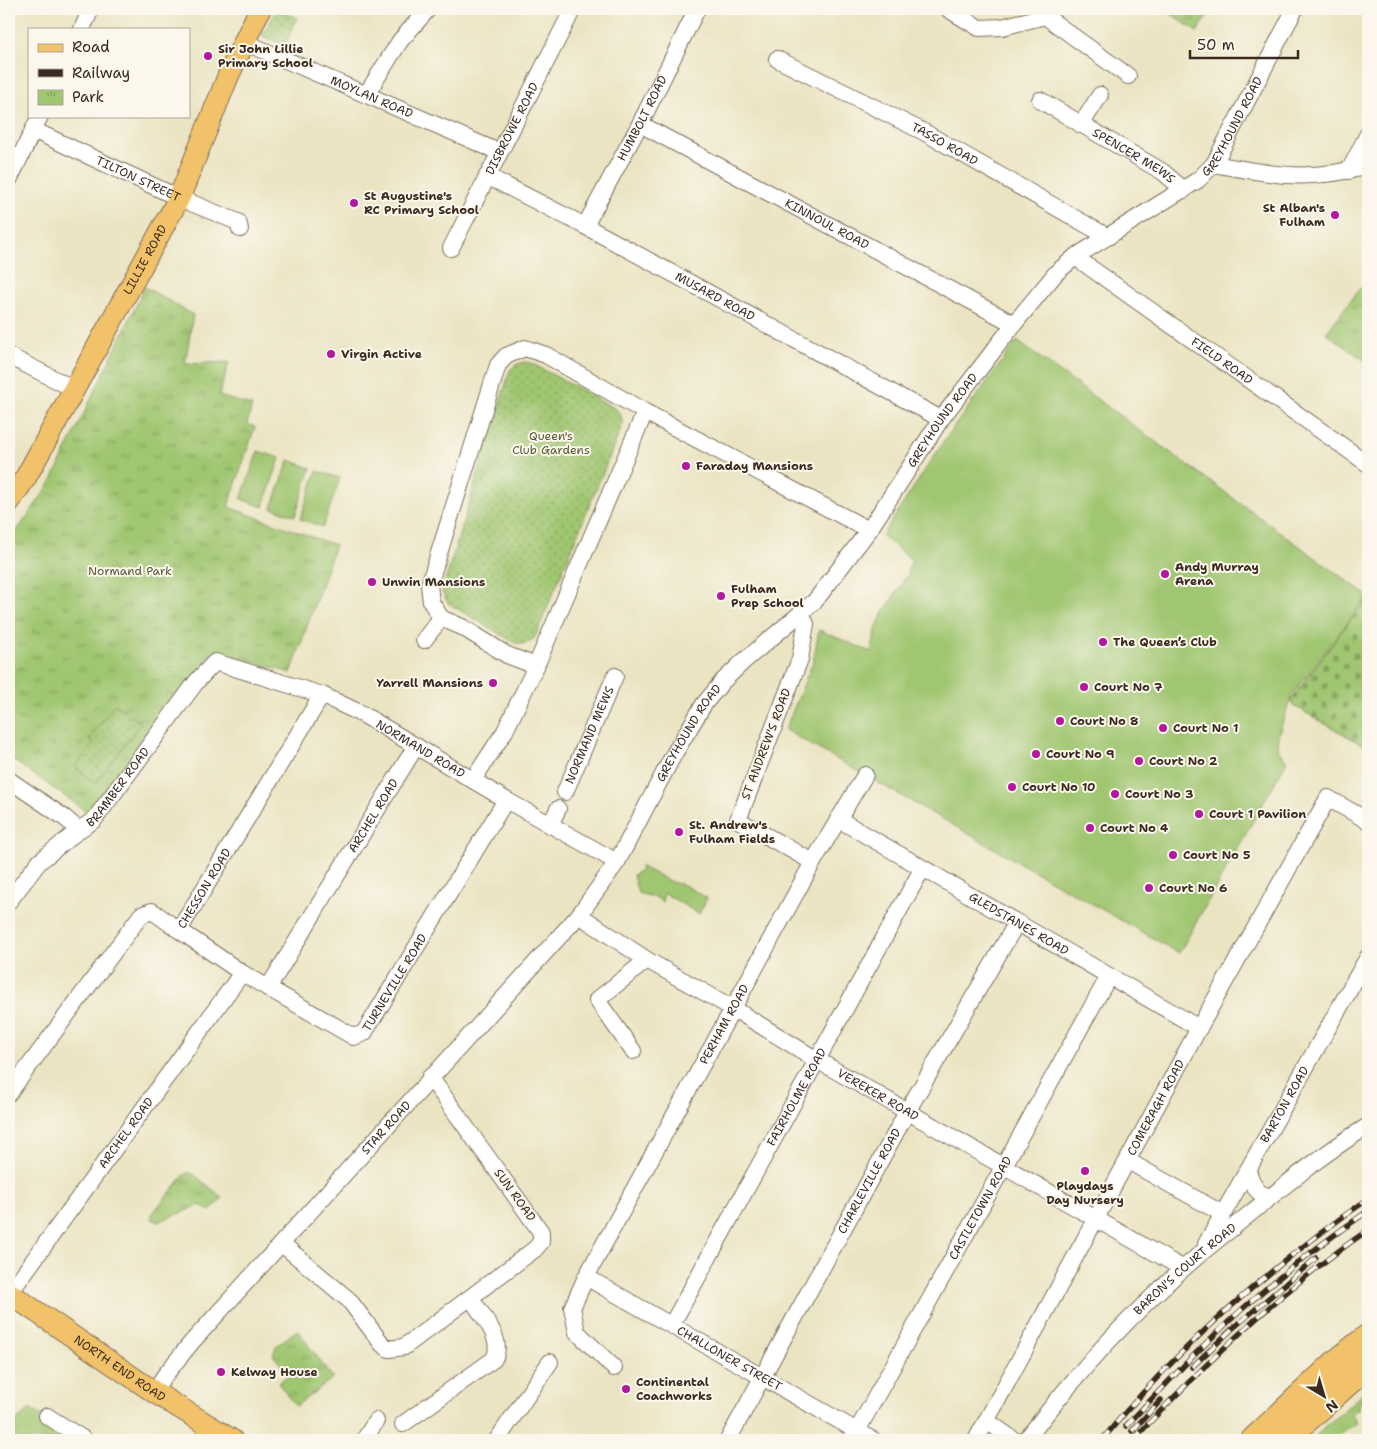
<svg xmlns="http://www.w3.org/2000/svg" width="1377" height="1449" font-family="'Shantell Sans',sans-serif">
	<defs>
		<pattern id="cemetery-stones" width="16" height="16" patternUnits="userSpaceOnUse" patternTransform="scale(1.25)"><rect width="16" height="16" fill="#a0c671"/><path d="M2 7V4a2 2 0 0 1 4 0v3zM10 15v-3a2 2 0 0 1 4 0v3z" fill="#84a15c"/></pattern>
		<pattern id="park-tufts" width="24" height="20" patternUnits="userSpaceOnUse" patternTransform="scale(1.25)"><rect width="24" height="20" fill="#a0c671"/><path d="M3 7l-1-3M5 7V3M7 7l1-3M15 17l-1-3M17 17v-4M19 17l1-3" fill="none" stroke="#84a15c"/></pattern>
		<pattern id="garden-dots" width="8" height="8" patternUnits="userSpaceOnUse" patternTransform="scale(1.25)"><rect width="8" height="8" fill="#a0c671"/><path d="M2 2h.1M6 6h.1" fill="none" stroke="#84a15c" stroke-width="1.8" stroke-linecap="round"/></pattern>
	</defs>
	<rect width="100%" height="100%" fill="#fbf7ec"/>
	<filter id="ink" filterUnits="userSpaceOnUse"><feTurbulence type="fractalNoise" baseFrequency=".02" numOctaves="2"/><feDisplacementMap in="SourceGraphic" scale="10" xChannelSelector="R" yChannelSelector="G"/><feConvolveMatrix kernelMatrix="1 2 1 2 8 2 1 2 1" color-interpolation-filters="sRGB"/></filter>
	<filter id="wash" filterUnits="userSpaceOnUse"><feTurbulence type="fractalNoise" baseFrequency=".0096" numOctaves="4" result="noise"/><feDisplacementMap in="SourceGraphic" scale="20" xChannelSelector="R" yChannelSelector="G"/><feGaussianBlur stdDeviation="1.12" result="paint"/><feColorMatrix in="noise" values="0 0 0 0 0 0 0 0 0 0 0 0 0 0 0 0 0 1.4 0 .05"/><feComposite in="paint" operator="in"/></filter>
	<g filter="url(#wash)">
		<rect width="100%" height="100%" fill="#ebe4c3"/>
		<g fill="#a0c671" stroke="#6e7848">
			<path d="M1017 341 1368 596 1292 695 1278 735 1277 749 1287 761 1179 953 785 730 813 662 819 630 871 652 877 626 883 613 909 573 907 571 912 560 882 536 948 435Z"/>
			<path d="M258 451 280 458 263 507 241 499Z"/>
			<path d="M289 460 311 468 295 516 272 508Z"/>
			<path d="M317 471 340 478 323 527 300 519Z"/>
			<path d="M640 866 671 882 684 885 707 898 699 914 664 893 662 902 657 898 638 893 633 875 641 870Z"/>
			<path d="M1368 1388V1397L1357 1405 1359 1408 1352 1414 1357 1423 1329 1440 1324 1436 1319 1440H1311Z"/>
			<path d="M31 1409 75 1440H11L16 1421Z"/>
		</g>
		<path fill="url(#cemetery-stones)" stroke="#6e7848" d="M1368 596V748L1294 706 1291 700Z"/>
		<g fill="url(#park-tufts)" stroke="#6e7848">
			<path d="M1164 9H1212L1197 32Z"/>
			<path d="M145 287 193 315 185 364 229 362 219 396 252 406 247 424 255 427 228 507 335 545 291 673 214 650 90 814 9 757V542L50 484Z"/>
			<path d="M1360 288 1368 294V363L1326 333Z"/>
			<path d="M186 1173H192L223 1198 210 1211 200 1205 158 1222 152 1219V1214Z"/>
			<path d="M297 1330 333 1378 296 1406 278 1383 289 1375 273 1355 276 1346Z"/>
		</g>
		<g fill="url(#garden-dots)" stroke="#6e7848">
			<path d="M277 9 297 18 285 45 262 36Z"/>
			<path d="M524 362 531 363 616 409 621 415 623 424 536 635C531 644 523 646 513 642L448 603 442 591 510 370 515 365Z"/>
			<path d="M115 704 141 723 96 783 75 767 94 743 89 739Z"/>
		</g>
	</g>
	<g filter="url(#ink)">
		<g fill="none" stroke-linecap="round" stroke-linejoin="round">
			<g stroke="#796b58" stroke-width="18">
				<g id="minor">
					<path d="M948 9 979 28 1002 27 1045 16 1128 76"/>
					<path d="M82 29 91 9"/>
					<path id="s1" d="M244 42 499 152"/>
					<path id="s2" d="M777 59 924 132 1108 237"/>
					<path d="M366 95 400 41 428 9"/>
					<path id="s3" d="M1040 100 1163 172 1184 190"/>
					<path id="s4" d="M640 124 1014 324"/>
					<path d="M1081 125 1100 95"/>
					<path id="s5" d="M33 130 179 198 238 222 240 229"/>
					<path d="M1214 164C1274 175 1307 182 1368 166"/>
					<path d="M1349 171 1368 134"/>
					<path id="s6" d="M487 176 585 226 941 419"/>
					<path d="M9 180 40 116"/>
					<path id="s7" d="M585 226 640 124 697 9"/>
					<path id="s8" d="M451 248 573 9"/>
					<path id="s9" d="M1075 257 1368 464"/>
					<path d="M9 356 74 389"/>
					<path d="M801 614 806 624 800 659 738 820 813 862"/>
					<path d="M424 640 441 618"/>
					<path d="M536 666 645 412"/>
					<path d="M9 780 65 818 79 830"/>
					<path d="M473 780 505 731 536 666 507 655 462 627 441 618 431 602 429 585 498 365 506 356 525 348 546 355 645 412 869 530"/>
					<path id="s10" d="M565 792 615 676"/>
					<path id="s11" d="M838 819 1199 1028"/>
					<path d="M550 825 558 809"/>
					<path id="s12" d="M9 901 39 862 79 830 94 820 197 681 215 662 322 695 362 714 506 800 617 862"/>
					<path id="s13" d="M579 915 647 960 734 1009 817 1060 1182 1268"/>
					<path id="s14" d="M179 930 242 973 354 1037 364 1033 506 800"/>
					<path id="s15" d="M268 988 416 746"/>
					<path d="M633 1051 597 1000 647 960"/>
					<path id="s16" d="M9 1093 141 915 152 911 179 930 322 695"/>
					<path d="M1128 1161 1223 1214"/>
					<path d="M1248 1172C1253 1183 1255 1194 1268 1196"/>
					<path d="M282 1244 349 1300 382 1344 389 1349 404 1347 535 1249 541 1242V1232L430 1077"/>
					<path id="s17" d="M1206 1244 1368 957"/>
					<path id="s18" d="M586 1277 873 1440"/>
					<path id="s19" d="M9 1294 242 973"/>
					<path id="s20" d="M672 1324 922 869"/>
					<path id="s21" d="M614 1368 577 1332 572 1308 586 1277 813 862 865 775"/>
					<path id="s22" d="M154 1392 165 1375 191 1343 579 915 617 862 674 754 704 704 723 681 744 661 815 601 869 530 941 419 1014 324 1056 273 1075 257 1198 180 1214 164 1295 9"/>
					<path d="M47 1416 85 1440"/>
					<path d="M987 1421 1014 1440"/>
					<path d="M403 1424 494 1359C505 1339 481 1315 471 1298"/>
					<path d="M364 1440 376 1421"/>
					<path d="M497 1440 550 1362"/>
					<path id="s23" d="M728 1440 908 1110 1016 924"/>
					<path id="s24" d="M852 1440 1109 976"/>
					<path id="s25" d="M976 1440 1199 1028 1328 798 1368 821"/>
					<path id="s26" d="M1026 1440C1084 1363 1149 1293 1226 1233 1272 1196 1317 1157 1368 1126"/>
				</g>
			</g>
			<g stroke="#796b58" stroke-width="23">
				<g id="major">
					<path id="s27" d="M9 502 26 477 179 198 229 74 260 9"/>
					<path id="s28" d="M9 1293 154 1392 232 1440"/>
				</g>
			</g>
			<g stroke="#796b58" stroke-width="26">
				<g id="highway">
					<path d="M1253 1440 1337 1361 1368 1336"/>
					<path d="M1285 1440 1368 1365"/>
				</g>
			</g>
			<use href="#minor" stroke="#fff" stroke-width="16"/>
			<use href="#major" stroke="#f2c26a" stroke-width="21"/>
			<use href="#highway" stroke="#f2c26a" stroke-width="24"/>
			<g stroke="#3b2a1e" stroke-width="5.5">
				<g id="rail">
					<path d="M1192 1367 1232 1329 1316 1258"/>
					<path d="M1126 1426C1170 1380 1213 1333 1262 1292 1296 1263 1332 1236 1368 1211"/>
					<path d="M1132 1431 1161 1400"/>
					<path d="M1102 1440C1178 1347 1270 1267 1368 1199"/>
					<path d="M1133 1440C1204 1364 1282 1289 1368 1230"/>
				</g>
			</g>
			<use href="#rail" stroke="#fbf7ec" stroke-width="4" stroke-dasharray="11" stroke-linecap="butt"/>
		</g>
	</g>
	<g fill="#b5179e" stroke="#fbf7ec" stroke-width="2">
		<circle cx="208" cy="56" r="5"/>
		<circle cx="354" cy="203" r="5"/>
		<circle cx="1335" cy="215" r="5"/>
		<circle cx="331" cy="354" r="5"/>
		<circle cx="686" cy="466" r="5"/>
		<circle cx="1165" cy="574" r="5"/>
		<circle cx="372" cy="582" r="5"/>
		<circle cx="721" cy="596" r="5"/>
		<circle cx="1103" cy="642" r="5"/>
		<circle cx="493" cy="683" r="5"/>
		<circle cx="1084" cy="687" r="5"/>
		<circle cx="1060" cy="721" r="5"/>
		<circle cx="1163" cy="728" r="5"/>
		<circle cx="1036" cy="754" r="5"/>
		<circle cx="1139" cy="761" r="5"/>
		<circle cx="1012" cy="787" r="5"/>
		<circle cx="1115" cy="794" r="5"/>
		<circle cx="1199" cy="814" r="5"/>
		<circle cx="1090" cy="828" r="5"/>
		<circle cx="679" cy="832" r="5"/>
		<circle cx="1173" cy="855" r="5"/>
		<circle cx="1149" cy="888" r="5"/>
		<circle cx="1085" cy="1171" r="5"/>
		<circle cx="221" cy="1372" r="5"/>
		<circle cx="626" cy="1389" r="5"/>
	</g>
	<g text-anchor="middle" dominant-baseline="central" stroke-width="4" stroke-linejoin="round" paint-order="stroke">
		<g font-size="12" font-weight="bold" fill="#3b2a1e" stroke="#fbf7ec" text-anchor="start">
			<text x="218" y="49">Sir John Lillie<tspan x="218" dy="14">Primary School</tspan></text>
			<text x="364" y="196">St Augustine's<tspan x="364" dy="14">RC Primary School</tspan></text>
			<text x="1325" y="208" text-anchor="end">St Alban's<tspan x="1325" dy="14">Fulham</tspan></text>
			<text x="341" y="354">Virgin Active</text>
			<text x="696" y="466">Faraday Mansions</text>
			<text x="1175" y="567">Andy Murray<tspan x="1175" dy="14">Arena</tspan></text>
			<text x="382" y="582">Unwin Mansions</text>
			<text x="731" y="589">Fulham<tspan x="731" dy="14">Prep School</tspan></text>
			<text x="1113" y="642">The Queen’s Club</text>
			<text x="483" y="683" text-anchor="end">Yarrell Mansions</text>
			<text x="1094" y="687">Court No 7</text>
			<text x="1070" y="721">Court No 8</text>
			<text x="1173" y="728">Court No 1</text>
			<text x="1046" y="754">Court No 9</text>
			<text x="1149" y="761">Court No 2</text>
			<text x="1022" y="787">Court No 10</text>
			<text x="1125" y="794">Court No 3</text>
			<text x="1209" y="814">Court 1 Pavilion</text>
			<text x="689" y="825">St. Andrew's<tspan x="689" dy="14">Fulham Fields</tspan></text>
			<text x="1100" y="828">Court No 4</text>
			<text x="1183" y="855">Court No 5</text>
			<text x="1159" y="888">Court No 6</text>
			<text x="1085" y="1186" text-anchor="middle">Playdays<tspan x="1085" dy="14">Day Nursery</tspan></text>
			<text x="231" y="1372">Kelway House</text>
			<text x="636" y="1382">Continental<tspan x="636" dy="14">Coachworks</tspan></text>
		</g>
		<g font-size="12" fill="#3b2a1e" stroke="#fbf7ec">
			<text stroke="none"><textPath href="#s1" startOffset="139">MOYLAN ROAD</textPath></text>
			<text stroke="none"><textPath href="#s7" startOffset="122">HUMBOLT ROAD</textPath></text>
			<text stroke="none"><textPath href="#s22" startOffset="1678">GREYHOUND ROAD</textPath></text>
			<text stroke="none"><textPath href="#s8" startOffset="134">DISBROWE ROAD</textPath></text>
			<text stroke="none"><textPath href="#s2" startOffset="188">TASSO ROAD</textPath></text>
			<text stroke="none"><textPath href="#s3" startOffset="109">SPENCER MEWS</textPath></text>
			<text stroke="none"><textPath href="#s5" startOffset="116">TILTON STREET</textPath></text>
			<text stroke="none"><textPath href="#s4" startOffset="212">KINNOUL ROAD</textPath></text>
			<text stroke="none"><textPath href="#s27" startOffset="278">LILLIE ROAD</textPath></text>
			<text stroke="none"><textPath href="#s6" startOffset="258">MUSARD ROAD</textPath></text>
			<text stroke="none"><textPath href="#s9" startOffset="180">FIELD ROAD</textPath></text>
			<text stroke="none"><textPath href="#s22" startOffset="1258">GREYHOUND ROAD</textPath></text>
			<text stroke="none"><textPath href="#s22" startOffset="852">GREYHOUND ROAD</textPath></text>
			<text stroke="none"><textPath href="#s10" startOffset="62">NORMAND MEWS</textPath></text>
			<text transform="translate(766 744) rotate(-69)">ST ANDREW'S ROAD</text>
			<text stroke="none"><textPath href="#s12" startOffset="542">NORMAND ROAD</textPath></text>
			<text stroke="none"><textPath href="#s12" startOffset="159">BRAMBER ROAD</textPath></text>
			<text stroke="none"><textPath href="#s15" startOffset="202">ARCHEL ROAD</textPath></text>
			<text stroke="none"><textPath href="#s16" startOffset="315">CHESSON ROAD</textPath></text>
			<text stroke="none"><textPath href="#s11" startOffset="209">GLEDSTANES ROAD</textPath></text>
			<text stroke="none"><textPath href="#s14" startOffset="275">TURNEVILLE ROAD</textPath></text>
			<text stroke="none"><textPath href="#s21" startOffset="398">PERHAM ROAD</textPath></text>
			<text stroke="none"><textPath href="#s13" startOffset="349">VEREKER ROAD</textPath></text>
			<text stroke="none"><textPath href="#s20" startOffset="259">FAIRHOLME ROAD</textPath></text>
			<text stroke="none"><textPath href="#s17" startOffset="160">BARTON ROAD</textPath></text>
			<text stroke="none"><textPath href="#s25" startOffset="378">COMERAGH ROAD</textPath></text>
			<text stroke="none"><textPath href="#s22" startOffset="352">STAR ROAD</textPath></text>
			<text stroke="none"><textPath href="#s19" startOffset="199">ARCHEL ROAD</textPath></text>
			<text stroke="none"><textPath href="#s23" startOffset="295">CHARLEVILLE ROAD</textPath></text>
			<text transform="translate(515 1195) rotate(54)">SUN ROAD</text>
			<text stroke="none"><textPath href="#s24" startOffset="265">CASTLETOWN ROAD</textPath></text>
			<text stroke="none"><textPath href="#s26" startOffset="234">BARON'S COURT ROAD</textPath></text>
			<text stroke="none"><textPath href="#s18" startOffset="165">CHALLONER STREET</textPath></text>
			<text stroke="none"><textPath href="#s28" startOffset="134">NORTH END ROAD</textPath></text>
		</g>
		<g font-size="12" fill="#595937" stroke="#fbf7ec">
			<text x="551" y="436">Queen's<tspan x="551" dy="14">Club Gardens</tspan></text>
			<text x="130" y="571">Normand Park</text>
		</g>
	</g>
	<rect width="1377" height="1449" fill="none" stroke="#fbf7ec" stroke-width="30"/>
	<rect x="28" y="28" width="162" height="90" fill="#fbf7ec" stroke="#aea59a"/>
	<rect x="38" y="44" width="25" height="8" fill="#f2c26a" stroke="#aea59a"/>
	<text x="72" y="52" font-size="15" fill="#3b2a1e">Road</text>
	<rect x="38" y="69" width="25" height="8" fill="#3b2a1e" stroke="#aea59a"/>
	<text x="72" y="78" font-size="15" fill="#3b2a1e">Railway</text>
	<rect x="38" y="90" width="25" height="15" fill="url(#park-tufts)" stroke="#aea59a"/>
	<text x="72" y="102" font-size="15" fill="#3b2a1e">Park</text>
	<g transform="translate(1324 1396) rotate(142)" stroke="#fbf7ec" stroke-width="4" paint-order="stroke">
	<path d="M0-4L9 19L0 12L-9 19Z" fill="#3b2a1e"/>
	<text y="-8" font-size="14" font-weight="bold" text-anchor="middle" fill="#3b2a1e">N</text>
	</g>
	<path d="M1190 50v8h108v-8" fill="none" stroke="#3b2a1e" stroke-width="2.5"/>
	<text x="1197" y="50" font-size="15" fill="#3b2a1e" stroke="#fbf7ec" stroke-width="4" paint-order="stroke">50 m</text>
</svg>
